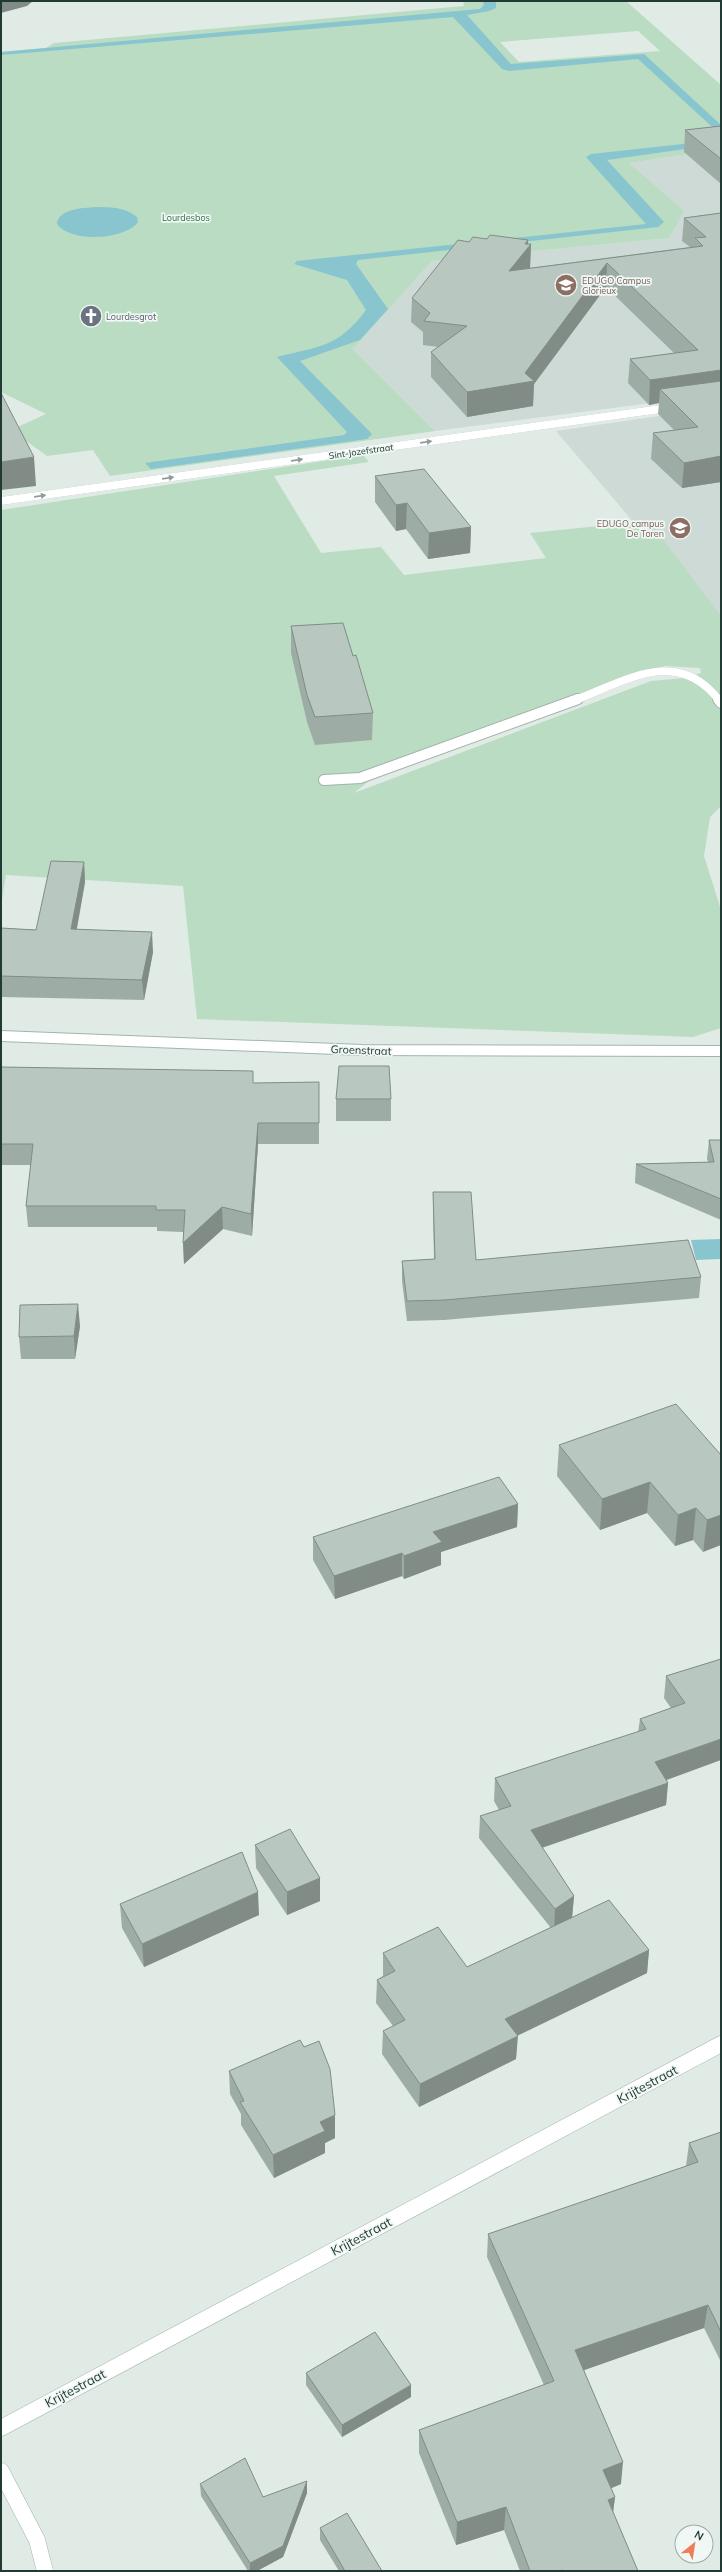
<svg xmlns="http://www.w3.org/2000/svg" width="722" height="2572" font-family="Mulish,sans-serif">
	<rect width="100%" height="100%" fill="#e0ebe6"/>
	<g fill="#cedad5">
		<path d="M721 149V394L435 431 353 349 432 261 669 238 683 211 628 163Z"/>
		<path d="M721 407V625L556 431Z"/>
	</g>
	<g fill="#b9dcc2" fill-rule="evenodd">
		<path d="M463 1H626L721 85V149L629 163 684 211 669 238 432 261 353 349 435 431 110 476 93 450 47 456 11 430 46 414 1 392V52L46 48 54 43 464 6ZM638 31 660 51 519 62 500 42Z"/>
		<path d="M363 455 369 462 274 476 321 553 381 547 404 575 546 558 530 533 649 521 721 616V806L710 817 704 856 721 910V1028L693 1037 197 1019 183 886 6 875 1 906V510ZM666 666 700 668 701 673 685 678 651 681 354 793 392 762 651 669Z"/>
	</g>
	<g fill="#88c5cf">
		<path d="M483 1H496V8L489 11 467 15 511 64 644 54 721 125V135L638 59 509 71 502 69 453 17 1 55V52L480 9 484 5Z"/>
		<path d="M720 140 721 144 607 160 664 222 658 227 358 260 356 264 388 309 360 340 300 361 372 434 367 439 151 469 145 463 344 435 347 432 277 357C319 346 338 348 366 310L347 280 294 264 297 261 646 224 586 157 591 154Z"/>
		<path d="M95 207C110 207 125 207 137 217L138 222C125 240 70 243 57 224 58 209 83 208 95 207Z"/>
		<path d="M721 1239V1259L696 1260 691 1240Z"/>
	</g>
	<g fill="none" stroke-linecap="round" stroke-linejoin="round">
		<g stroke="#a3b2ad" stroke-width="8">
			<path id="lane-far1" d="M575 700C626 681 677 646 719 700"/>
		</g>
		<g stroke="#a3b2ad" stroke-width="12">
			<g id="lane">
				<path d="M718 699 721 703"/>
				<path d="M324 780 360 778 578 699"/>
			</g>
		</g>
		<g stroke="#a3b2ad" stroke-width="8">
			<path id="street-far1" d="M1 501 675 407"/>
		</g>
		<g stroke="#a3b2ad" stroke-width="17">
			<g id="street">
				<path d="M1 2428 721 2044"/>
				<path d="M1 2471 37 2540 45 2571"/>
			</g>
		</g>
		<g stroke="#9fb6ad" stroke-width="12">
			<path id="secondary" d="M1 1036 362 1050 721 1051"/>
		</g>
		<use href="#lane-far1" stroke="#fff" stroke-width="8"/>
		<use href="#lane" stroke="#fff" stroke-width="10"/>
		<use href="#street-far1" stroke="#fff" stroke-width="8"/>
		<use href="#street" stroke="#fff" stroke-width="16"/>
		<use href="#secondary" stroke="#fff" stroke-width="10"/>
	</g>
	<g fill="#9eaca6">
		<path d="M721 126V184L684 152 685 130Z"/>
		<path d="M721 213V482L682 488 651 459 653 433 674 430 658 414 659 403 649 405 628 383 630 359 674 353 606 287 534 384 533 406 467 417 431 377V352L439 347 423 345V332L411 322 412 298 469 242 531 244 530 268 690 247 682 241 684 218Z"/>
		<path d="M375 476 471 527 470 553 428 559 406 529 396 531 375 502Z"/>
		<path d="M291 626 353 656 373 713 372 740 315 745 307 722 291 653Z"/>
		<path d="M84 862 85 882 77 929 153 952 144 1000 1 997V928L36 930Z"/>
		<path d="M1 1067 253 1083 319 1082V1144H258L252 1236 223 1229 184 1264 183 1232 157 1231V1227H28L26 1206 31 1165H1Z"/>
		<rect x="336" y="1099" width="55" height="22"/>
		<path d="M709 1140H721V1220L635 1183 636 1164 708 1162 707 1159Z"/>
		<path d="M433 1192 476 1260 701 1277 699 1298 444 1320 407 1321 402 1281V1261L434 1259 433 1213Z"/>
		<path d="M80 1326 75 1359H21L19 1337Z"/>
		<path d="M559 1445 721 1455 703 1552 693 1540 675 1546 647 1513 600 1530 557 1476Z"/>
		<path d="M518 1504 517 1527 441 1552V1565L404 1579 402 1576 335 1599 313 1560V1537Z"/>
		<path d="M721 1659 666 1780 668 1783 666 1805 542 1848 574 1896 572 1918 649 1950 647 1973 517 2036 516 2059 419 2107 382 2054 383 2031 393 2026 376 2003 377 1980 383 1976V1953L467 1967 551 1928 479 1838 480 1816 499 1810 494 1801 495 1778 638 1732 640 1719 671 1708 664 1698 666 1676Z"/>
		<path d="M255 1845 320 1878V1901L287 1915 256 1868Z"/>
		<path d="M120 1904 259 1915 144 1967 122 1928Z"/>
		<path d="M229 2071 335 2115V2138L325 2143V2153L274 2178 241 2125V2114L230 2094Z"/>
		<path d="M721 2132V2362L704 2328 584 2370 621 2484 611 2488 615 2497 613 2513 638 2571H520L504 2530 456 2545 419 2453V2430L544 2385 487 2257 488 2234 686 2166 689 2143Z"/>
		<path d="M306 2373 411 2397 342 2437 306 2385Z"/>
		<path d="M200 2484 263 2497 307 2493 283 2557 257 2571H248L201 2496Z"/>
		<path d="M320 2528 382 2571H339L320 2540Z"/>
	</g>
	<g fill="#818c87">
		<path d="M1 1H33L27 6 1 13Z"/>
		<path d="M528 240V248L531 244 530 268 508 295 509 271 525 244Z"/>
		<path d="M607 263 606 287 534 384 533 406 467 417V392L525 373Z"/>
		<path d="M721 370V385L660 389 659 403 649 405 650 380Z"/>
		<path d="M721 456V482L682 488 684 463Z"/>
		<path d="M34 457 36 486 1 490V462Z"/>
		<path d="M407 503 406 529 396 531V505Z"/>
		<path d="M471 527 470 553 428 559 429 533Z"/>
		<path d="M84 862 85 882 73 949 71 929Z"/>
		<path d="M152 932 153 952 144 1000 142 980Z"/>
		<path d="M258 1123V1144L252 1236 251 1214Z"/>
		<path d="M222 1207 223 1229 184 1264 183 1243Z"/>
		<path d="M78 1304 80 1326 75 1359 74 1336Z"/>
		<path d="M650 1482 647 1513 600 1530 602 1499Z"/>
		<path d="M518 1504 517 1527 441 1552V1565L404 1579V1556L433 1532Z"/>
		<path d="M696 1508 693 1540 675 1546 678 1515Z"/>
		<path d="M721 1515V1545L703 1552 707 1520Z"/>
		<path d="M402 1553V1576L335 1599 334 1576Z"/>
		<path d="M721 1739V1760L653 1785 655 1762Z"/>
		<path d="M668 1783 666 1805 529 1852 531 1830Z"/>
		<path d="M320 1878V1901L287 1915V1892Z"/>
		<path d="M258 1892 259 1915 144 1967 142 1944Z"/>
		<path d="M574 1896 572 1918 554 1931 555 1909Z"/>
		<path d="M649 1950 647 1973 504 2042 505 2019Z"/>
		<path d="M518 2036 516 2059 419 2107 420 2084Z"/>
		<path d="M335 2115V2138L325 2143V2153L274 2178 273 2155 320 2122Z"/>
		<path d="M708 2305 704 2328 573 2374 575 2350Z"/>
		<path d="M411 2385V2397L342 2437V2425Z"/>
		<path d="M623 2462 621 2484 600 2493 603 2470Z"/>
		<path d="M307 2481V2493L283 2557 257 2571H250V2563Z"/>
		<path d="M615 2497 612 2520 608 2500Z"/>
		<path d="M506 2507 504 2530 456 2545 457 2522Z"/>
	</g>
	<g fill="#b8c8c1" stroke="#818c87">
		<path d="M721 126V159L685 130Z"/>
		<path d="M721 213V370L650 380 630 359 698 350 607 263 525 373 534 381 467 392 431 352 467 326 424 321 430 313 412 298 458 240 469 242 473 237 487 239 490 235 528 240 525 244H531L509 271 703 246 695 238 706 237 684 218Z"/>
		<path d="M721 381V456L684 463 653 433 698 427 660 389Z"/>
		<path d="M1 393 34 457 1 462Z"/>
		<path d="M424 469 471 527 429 533 407 503 396 505 375 476Z"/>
		<path d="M343 623 353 656 356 655 373 713 315 717 307 695 291 626Z"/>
		<path d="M51 861 84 862 71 929 152 932 142 980 1 976V928L36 930Z"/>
		<path d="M339 1066H389L391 1099H336Z"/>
		<path d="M1 1067 253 1071V1083L319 1082V1123H258L251 1214 222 1207 183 1243 185 1210H156V1206H26L33 1144H1Z"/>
		<path d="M709 1140H721V1199L636 1164 714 1162Z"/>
		<path d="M433 1192H471L476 1260 688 1240 701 1277 445 1300 407 1301 402 1261 435 1259Z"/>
		<path d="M78 1304 74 1336 19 1337 20 1305Z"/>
		<path d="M676 1404 721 1455V1515L707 1520 696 1508 678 1515 650 1482 602 1499 559 1445Z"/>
		<path d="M499 1477 518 1504 433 1532 442 1542 404 1556 402 1553 334 1576 313 1537Z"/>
		<path d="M721 1659V1739L655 1762 668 1783 531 1830 574 1896 555 1909 480 1816 511 1806 495 1778 646 1729 640 1719 685 1703 666 1676Z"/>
		<path d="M290 1829 320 1878 287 1892 255 1845Z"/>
		<path d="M242 1852 258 1892 142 1944 120 1904Z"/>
		<path d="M609 1900 649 1950 505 2019 518 2036 420 2084 383 2031 405 2020 377 1980 395 1971 383 1953 438 1927 467 1967Z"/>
		<path d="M300 2040 304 2047 319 2041 330 2069 335 2115 320 2122 325 2131 273 2155 240 2102 244 2101 229 2071Z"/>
		<path d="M721 2132V2332L708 2305 575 2350 623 2462 603 2470 615 2497 608 2500 638 2571H563V2570L559 2571H530L506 2507 457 2522 419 2430 554 2381 488 2234 698 2162 689 2143Z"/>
		<path d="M375 2332 411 2385 342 2425 306 2373Z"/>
		<path d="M245 2458 263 2497 307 2481 283 2546 250 2563 200 2484Z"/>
		<path d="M347 2513 382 2571H345L320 2528Z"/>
	</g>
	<defs><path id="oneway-solid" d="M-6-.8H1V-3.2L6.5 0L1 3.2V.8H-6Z"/></defs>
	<g fill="#909c99">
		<use href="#oneway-solid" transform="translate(426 442) rotate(-8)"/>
		<use href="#oneway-solid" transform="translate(297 460) rotate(-8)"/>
		<use href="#oneway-solid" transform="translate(168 478) rotate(-8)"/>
		<use href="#oneway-solid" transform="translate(40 496) rotate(-8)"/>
	</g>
	<defs>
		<g id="school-disc" transform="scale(1.15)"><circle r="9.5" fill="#8d6e63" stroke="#f0f7f4"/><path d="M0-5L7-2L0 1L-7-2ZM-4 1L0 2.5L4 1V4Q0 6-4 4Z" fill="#fff"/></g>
		<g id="church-disc" transform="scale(1.15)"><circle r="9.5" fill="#6b7280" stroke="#f0f7f4"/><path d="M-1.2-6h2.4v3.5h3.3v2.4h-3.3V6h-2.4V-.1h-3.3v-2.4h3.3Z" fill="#fff"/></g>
	</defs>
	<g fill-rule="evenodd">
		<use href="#school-disc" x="566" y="285"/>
		<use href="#church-disc" x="91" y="316"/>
		<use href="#school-disc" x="680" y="528"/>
	</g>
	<g text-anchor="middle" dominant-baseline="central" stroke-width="3.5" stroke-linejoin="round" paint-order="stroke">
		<g font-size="9" fill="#2c7145" stroke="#f0f7f4">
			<text x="186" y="217">Lourdesbos</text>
		</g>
		<g font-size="9" fill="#785e54" stroke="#f0f7f4" text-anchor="start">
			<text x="582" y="280">EDUGO Campus<tspan x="582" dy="10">Glorieux</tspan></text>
			<text x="664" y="523" text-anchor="end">EDUGO campus<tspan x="664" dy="10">De Toren</tspan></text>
		</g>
		<g font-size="9" fill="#5b616d" stroke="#f0f7f4" text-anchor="start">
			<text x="106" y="316">Lourdesgrot</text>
		</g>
		<g font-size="9" fill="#213a33" stroke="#f0f7f4">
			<text transform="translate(361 451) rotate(-8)">Sint-Jozefstraat</text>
		</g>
		<g font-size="11" fill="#213a33" stroke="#f0f7f4">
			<text transform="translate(361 1050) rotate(2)">Groenstraat</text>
		</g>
		<g font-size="13" fill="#213a33" stroke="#f0f7f4">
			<text transform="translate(647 2084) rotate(-28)">Krijtestraat</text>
			<text transform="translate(361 2236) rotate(-28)">Krijtestraat</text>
			<text transform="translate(75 2388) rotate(-28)">Krijtestraat</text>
		</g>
	</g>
	<rect width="722" height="2572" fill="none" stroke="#213a33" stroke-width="4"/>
	<g transform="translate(694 2544) rotate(30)"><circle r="19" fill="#f0f7f4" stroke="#9daba7"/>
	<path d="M0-3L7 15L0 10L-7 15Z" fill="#f07c58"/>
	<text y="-6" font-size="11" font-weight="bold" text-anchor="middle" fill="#213a33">N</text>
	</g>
</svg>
